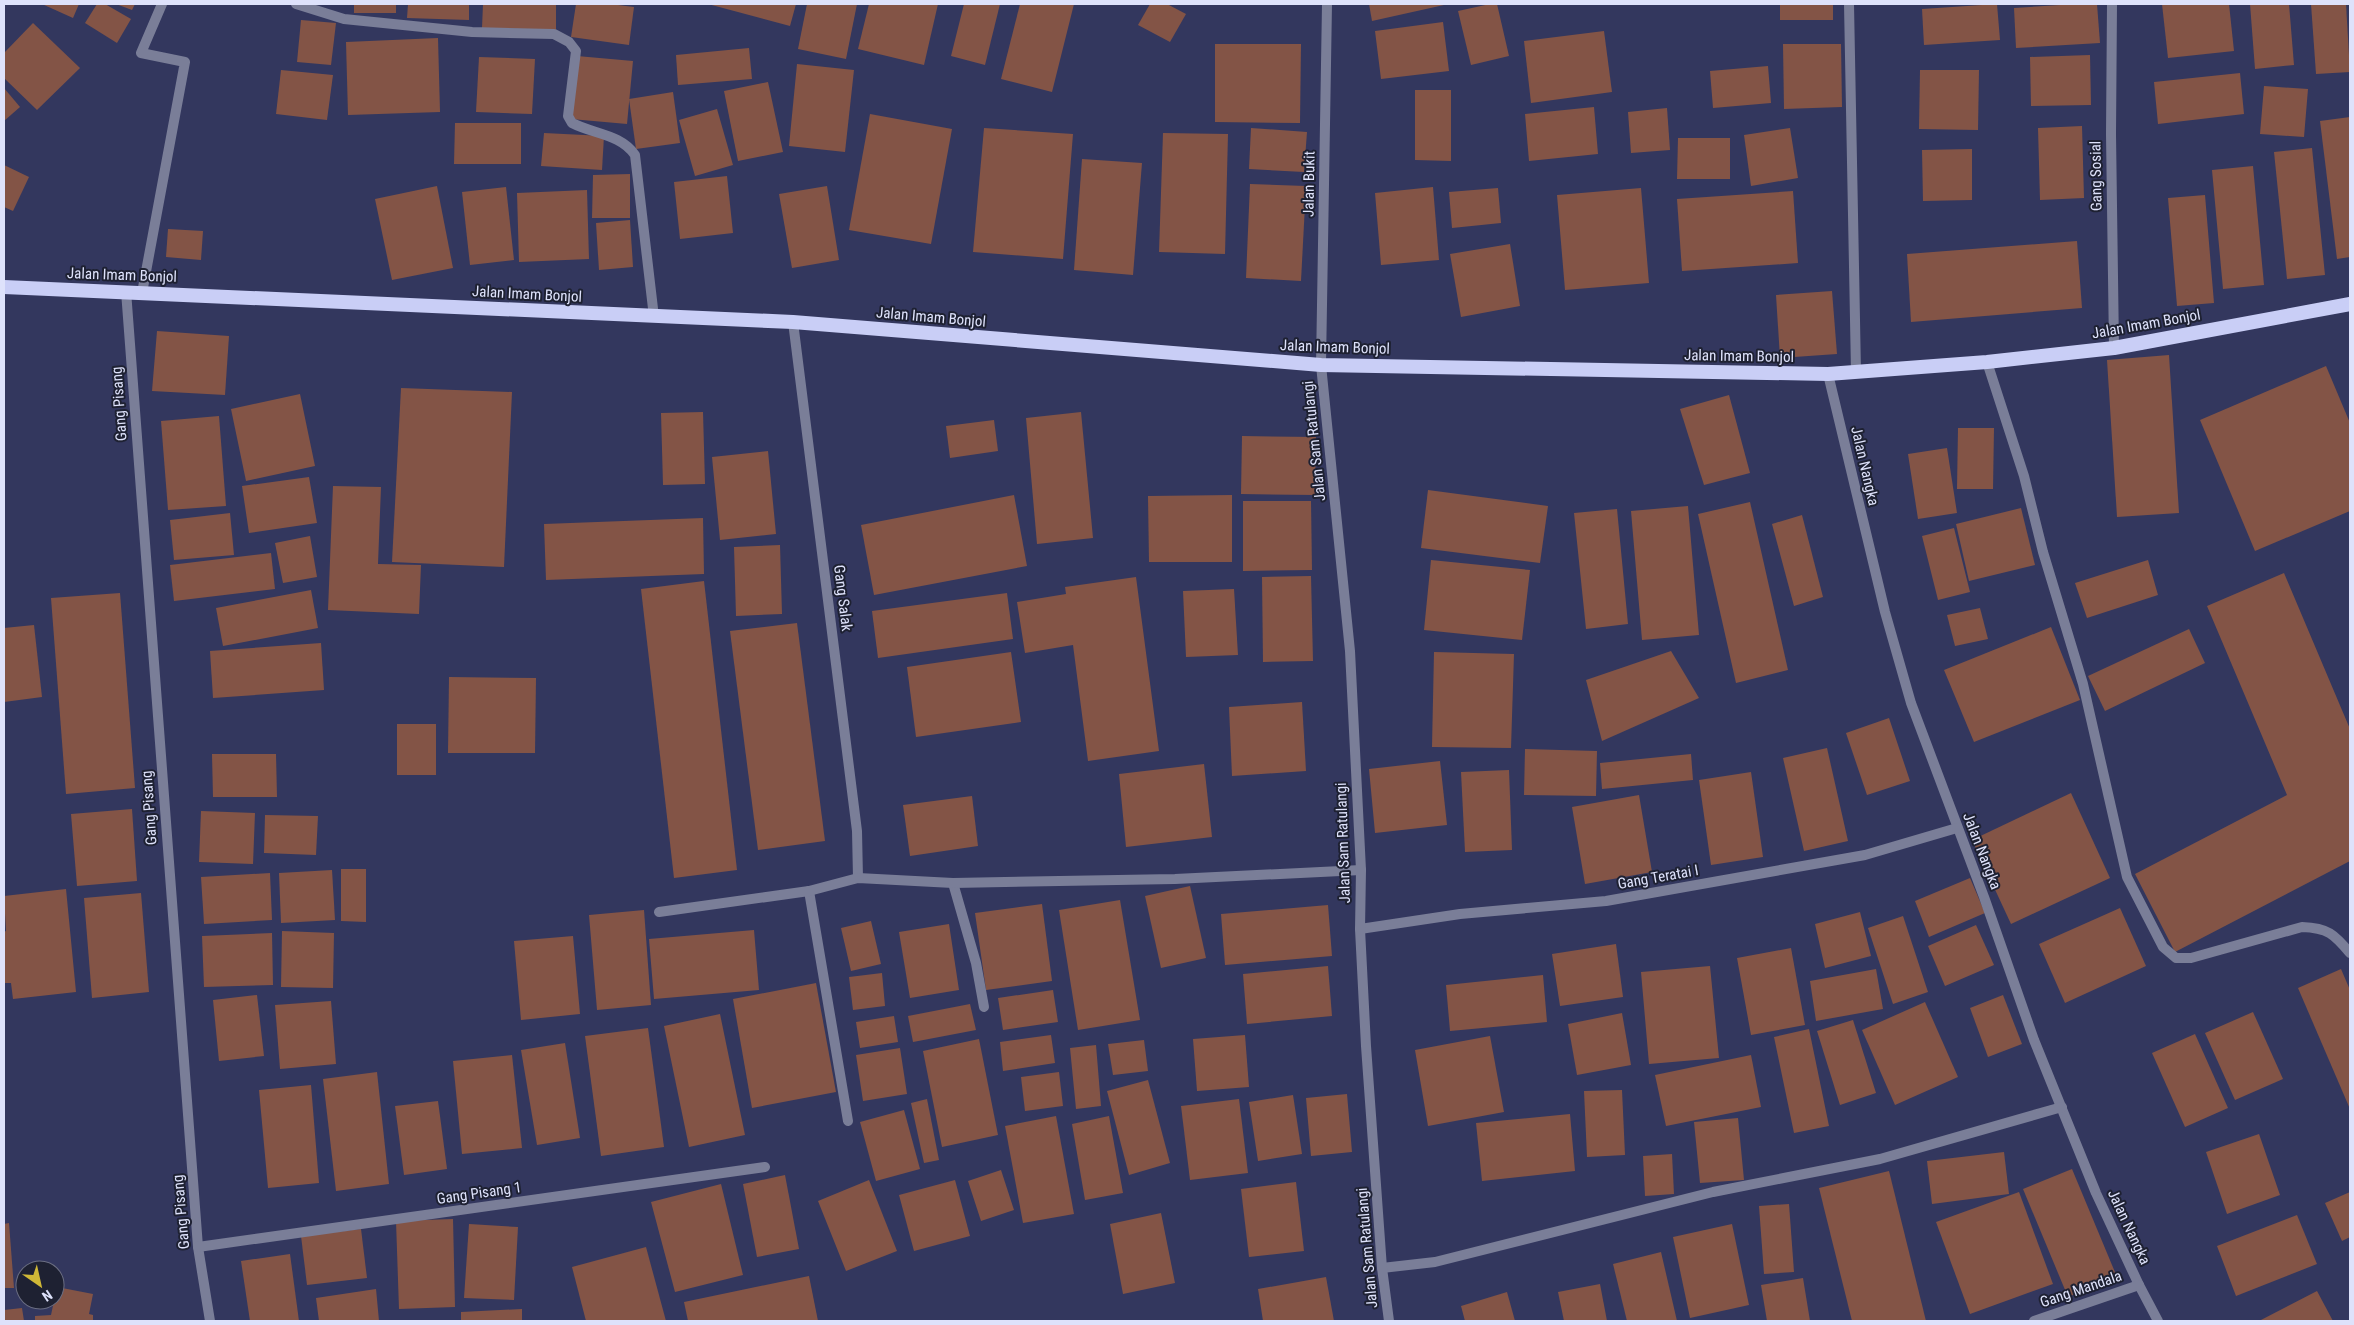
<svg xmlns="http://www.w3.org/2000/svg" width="2354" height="1325" font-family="'Roboto Condensed',sans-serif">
	<rect width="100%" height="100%" fill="#33375e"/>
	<g fill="#835446">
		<path d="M42 4H79L73 18Z"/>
		<path d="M97 4H105L131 19 117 43 85 23Z"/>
		<path d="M116 4H135L132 10Z"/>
		<rect x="354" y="4" width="42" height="9"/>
		<path d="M408 4H469V20L407 18Z"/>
		<path d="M483 4H556V30L482 28Z"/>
		<path d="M576 4H610L634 7 629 45 571 37Z"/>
		<path d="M708 4H796L790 26Z"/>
		<path d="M807 4H857L846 59 798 49Z"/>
		<path d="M869 4H938L924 65 858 49Z"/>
		<path d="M964 4H1000L985 65 951 56Z"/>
		<path d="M1020 4H1074L1052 92 1001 79Z"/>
		<path d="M1150 4H1167L1186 14 1170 42 1138 25Z"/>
		<path d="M1369 4H1444V5L1372 21Z"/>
		<path d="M1490 4H1497L1509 56 1471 65 1458 11Z"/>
		<rect x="1780" y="4" width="53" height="16"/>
		<path d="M1997 4 2000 40 1924 45 1922 9Z"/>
		<path d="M2076 4H2097L2100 43 2016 48 2014 8Z"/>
		<path d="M2162 4H2229L2234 51 2168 58Z"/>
		<path d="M2250 4H2289L2294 65 2255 69Z"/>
		<path d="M2311 4H2346L2350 72 2316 74Z"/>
		<path d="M301 20 336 23 331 65 297 62Z"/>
		<path d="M1443 22 1449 71 1381 79 1375 31Z"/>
		<path d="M33 23 80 68 37 110 4 78V53Z"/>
		<path d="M1604 31 1612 92 1531 103 1524 41Z"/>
		<path d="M438 38 440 112 348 115 346 42Z"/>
		<path d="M1215 44H1301L1300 123 1215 122Z"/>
		<path d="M1783 44H1841L1842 107 1784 109Z"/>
		<path d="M749 48 752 79 678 85 676 55Z"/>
		<path d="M2090 55 2091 105 2031 106 2030 57Z"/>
		<path d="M577 56 633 61 627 124 571 119Z"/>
		<path d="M479 57 535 59 532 114 476 112Z"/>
		<path d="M797 64 854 70 845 152 789 146Z"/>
		<path d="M1768 66 1771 103 1713 108 1710 71Z"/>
		<path d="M281 70 333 75 327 120 276 114Z"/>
		<path d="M1920 70H1979L1978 130 1919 129Z"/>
		<path d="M2240 73 2244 114 2158 124 2154 82Z"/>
		<path d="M768 82 783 152 738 161 724 91Z"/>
		<path d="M2264 86 2308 89 2304 137 2260 134Z"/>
		<path d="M4 88 20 107 4 121Z"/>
		<path d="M1415 90H1451V161L1415 160Z"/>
		<path d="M673 92 680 143 636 149 629 99Z"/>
		<path d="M1594 107 1598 154 1529 161 1525 114Z"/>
		<path d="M1667 108 1670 150 1631 153 1628 112Z"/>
		<path d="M717 109 733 165 695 176 679 120Z"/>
		<path d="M870 114 952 129 931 244 849 230Z"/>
		<path d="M2350 117V257L2337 259 2320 121Z"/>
		<path d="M455 123H521V164H454Z"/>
		<path d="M2082 126 2084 198 2040 200 2038 128Z"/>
		<path d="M984 128 1073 134 1063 259 973 252Z"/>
		<path d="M1251 128 1307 132 1304 172 1249 169Z"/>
		<path d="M1790 128 1798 178 1751 186 1744 135Z"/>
		<path d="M544 133 604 136 602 170 541 166Z"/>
		<path d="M1163 133 1228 134 1225 254 1159 252Z"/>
		<path d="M1678 138H1730V179H1677Z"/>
		<path d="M2312 148 2325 275 2287 279 2274 152Z"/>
		<path d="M1972 149V200L1923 201 1922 150Z"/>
		<path d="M1082 159 1142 163 1133 275 1074 270Z"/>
		<path d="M4 165 29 177 13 211 4 207Z"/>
		<path d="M2253 166 2264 285 2223 289 2212 170Z"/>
		<path d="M630 174V218H592L593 175Z"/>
		<path d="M727 176 733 233 680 239 674 182Z"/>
		<path d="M1250 184 1306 186 1301 281 1246 278Z"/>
		<path d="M437 186 453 268 392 280 375 199Z"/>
		<path d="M827 186 839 260 792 268 779 194Z"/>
		<path d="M506 187 514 260 470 265 462 192Z"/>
		<path d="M1433 187 1439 260 1381 265 1375 193Z"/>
		<path d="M1498 188 1501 223 1452 228 1449 192Z"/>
		<path d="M1641 188 1649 283 1565 290 1557 195Z"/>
		<path d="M587 190 589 259 519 262 517 193Z"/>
		<path d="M1793 191 1798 263 1682 271 1677 199Z"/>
		<path d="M2205 195 2214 303 2177 306 2168 198Z"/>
		<path d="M630 220 633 267 599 270 596 223Z"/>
		<path d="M168 229 203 231 201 260 166 257Z"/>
		<path d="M2077 241 2082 308 1911 322 1907 254Z"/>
		<path d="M1510 244 1520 306 1461 317 1450 254Z"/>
		<path d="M1832 291 1837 354 1780 358 1776 295Z"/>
		<path d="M157 331 229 336 225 395 152 391Z"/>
		<path d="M2169 355 2179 513 2117 517 2107 360Z"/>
		<path d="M2326 366 2350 423V511L2255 551 2200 420Z"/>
		<path d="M401 388 512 392 504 567 392 562Z"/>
		<path d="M300 394 315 466 246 481 231 409Z"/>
		<path d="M1729 395 1750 473 1704 485 1680 409Z"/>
		<path d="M703 412 705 484 663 485 661 413Z"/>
		<path d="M1081 412 1093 538 1037 544 1026 418Z"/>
		<path d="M219 416 226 506 168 510 161 421Z"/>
		<path d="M994 420 998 451 950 458 946 426Z"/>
		<path d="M1958 428H1994L1993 489H1957Z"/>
		<path d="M1242 436 1316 437 1315 495 1241 494Z"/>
		<path d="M1947 448 1957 513 1918 519 1908 454Z"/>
		<path d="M768 451 776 534 720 540 712 457Z"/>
		<path d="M309 477 317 523 249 533 242 486Z"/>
		<path d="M333 486 381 487 378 564 421 565 419 614 328 610Z"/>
		<path d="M1428 490 1548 506 1540 563 1421 548Z"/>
		<path d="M1014 495 1027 566 874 595 861 525Z"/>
		<path d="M1232 495V562H1149L1148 496Z"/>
		<path d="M1243 501H1311L1312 570 1243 571Z"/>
		<path d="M1750 502 1788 670 1736 683 1698 514Z"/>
		<path d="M1688 506 1699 635 1642 640 1631 511Z"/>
		<path d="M2021 508 2035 565 1969 581 1956 524Z"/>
		<path d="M1617 509 1628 624 1586 629 1574 513Z"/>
		<path d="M230 513 234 555 174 560 170 520Z"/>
		<path d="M1802 515 1823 597 1794 606 1772 524Z"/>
		<path d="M703 518 704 574 546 580 544 524Z"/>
		<path d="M1954 528 1970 592 1938 600 1922 536Z"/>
		<path d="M310 536 317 577 283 583 275 543Z"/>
		<path d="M780 545 782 614 736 616 734 547Z"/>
		<path d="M271 553 275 589 174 601 170 565Z"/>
		<path d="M1431 560 1530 570 1522 640 1424 630Z"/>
		<path d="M2148 560 2158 595 2087 618 2075 583Z"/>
		<path d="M2284 573 2350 729V861L2175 952 2135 874 2287 795 2207 606Z"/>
		<path d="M1311 576 1313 661 1263 662 1262 577Z"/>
		<path d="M1136 577 1159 751 1088 761 1073 645 1025 653 1017 602 1066 594 1065 587Z"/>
		<path d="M704 581 737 870 674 878 641 589Z"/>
		<path d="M1234 589 1238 655 1186 657 1183 591Z"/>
		<path d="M311 590 318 628 223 646 216 608Z"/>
		<path d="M120 593 135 788 66 794 51 598Z"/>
		<path d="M1007 593 1013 639 878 658 872 611Z"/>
		<path d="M1980 608 1988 639 1955 646 1947 615Z"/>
		<path d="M797 623 825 841 758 850 730 631Z"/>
		<path d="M34 625 42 697 4 702V628Z"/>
		<path d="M2051 627 2080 700 1974 742 1944 670Z"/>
		<path d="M2189 629 2205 663 2105 711 2088 676Z"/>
		<path d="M321 643 324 690 213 698 210 651Z"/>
		<path d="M1671 651 1699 698 1602 741 1586 680Z"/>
		<path d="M1011 652 1021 722 916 737 907 667Z"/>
		<path d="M1434 652 1514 654 1511 748 1432 747Z"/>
		<path d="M449 677 536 678 535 753H448Z"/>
		<path d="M1302 702 1306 771 1232 776 1229 707Z"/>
		<path d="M1889 718 1910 781 1867 795 1846 733Z"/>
		<rect x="397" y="724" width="39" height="51"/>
		<path d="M1827 748 1848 841 1804 851 1783 758Z"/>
		<path d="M1525 749 1597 751 1596 796 1524 795Z"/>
		<path d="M212 754H276L277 797H213Z"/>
		<path d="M1691 754 1693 780 1602 789 1600 763Z"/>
		<path d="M1440 761 1447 825 1375 833 1369 769Z"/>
		<path d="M1204 764 1212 837 1126 847 1119 774Z"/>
		<path d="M1509 770 1512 850 1465 852 1461 772Z"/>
		<path d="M1751 772 1763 857 1711 865 1699 780Z"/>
		<path d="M2071 793 2110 878 2011 924 1972 840Z"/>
		<path d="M1639 795 1652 872 1585 884 1572 807Z"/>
		<path d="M972 796 978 846 910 856 903 805Z"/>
		<path d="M132 809 137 881 77 886 71 814Z"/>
		<path d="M201 811 255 813 253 864 199 862Z"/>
		<path d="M265 815 318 816 316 855 264 853Z"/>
		<path d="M341 869H366V922L341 921Z"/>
		<path d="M332 870 335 920 281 923 279 873Z"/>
		<path d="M270 873 272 920 204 924 201 877Z"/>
		<path d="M1970 878 1985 913 1929 937 1915 901Z"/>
		<path d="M1190 886 1206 958 1161 968 1145 896Z"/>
		<path d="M66 889 76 992 13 999 11 983H4V932L6 931 4 896Z"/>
		<path d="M141 893 149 992 92 998 84 898Z"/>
		<path d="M1120 900 1140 1020 1078 1030 1059 910Z"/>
		<path d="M1042 904 1052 981 986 990 975 913Z"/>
		<path d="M1328 905 1332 956 1225 965 1221 914Z"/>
		<path d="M2120 908 2146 966 2065 1003 2039 944Z"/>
		<path d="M644 910 651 1005 597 1010 589 915Z"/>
		<path d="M1860 912 1871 956 1825 968 1815 924Z"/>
		<path d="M1903 916 1928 992 1893 1004 1868 928Z"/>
		<path d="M871 921 881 964 851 971 841 928Z"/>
		<path d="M949 924 959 990 910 998 899 932Z"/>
		<path d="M1976 925 1994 965 1945 986 1928 946Z"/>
		<path d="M754 930 759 990 654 999 649 939Z"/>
		<path d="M282 931 334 933 333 988 281 987Z"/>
		<path d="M272 933 273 985 204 987 202 936Z"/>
		<path d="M573 936 580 1014 521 1020 514 941Z"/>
		<path d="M1616 944 1623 997 1560 1006 1552 954Z"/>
		<path d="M1791 948 1805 1025 1751 1035 1737 958Z"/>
		<path d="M1328 966 1332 1016 1247 1024 1243 974Z"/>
		<path d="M1710 966 1719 1058 1649 1064 1641 972Z"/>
		<path d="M1876 969 1883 1009 1816 1021 1810 981Z"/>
		<path d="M2341 969 2350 990V1109L2298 988Z"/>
		<path d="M882 973 885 1006 853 1010 849 977Z"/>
		<path d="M1543 975 1547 1022 1450 1031 1446 985Z"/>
		<path d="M816 983 836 1092 752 1108 733 999Z"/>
		<path d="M1053 990 1058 1022 1003 1030 998 998Z"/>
		<path d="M257 995 264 1056 219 1061 213 1000Z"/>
		<path d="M2003 995 2022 1044 1988 1057 1970 1008Z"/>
		<path d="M331 1001 336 1064 280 1069 275 1005Z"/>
		<path d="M1925 1002 1958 1077 1895 1105 1862 1030Z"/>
		<path d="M970 1004 976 1030 913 1042 908 1016Z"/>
		<path d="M2253 1012 2283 1079 2235 1100 2205 1033Z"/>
		<path d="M1622 1013 1631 1065 1577 1075 1568 1024Z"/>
		<path d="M720 1014 745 1135 689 1147 664 1026Z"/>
		<path d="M894 1016 898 1042 860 1048 856 1022Z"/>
		<path d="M1853 1020 1876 1093 1840 1105 1817 1031Z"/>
		<path d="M648 1028 664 1147 601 1156 585 1036Z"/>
		<path d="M1809 1029 1829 1126 1794 1133 1774 1037Z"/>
		<path d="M2195 1034 2228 1108 2185 1127 2152 1053Z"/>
		<path d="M1051 1035 1055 1063 1003 1071 1000 1042Z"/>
		<path d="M1245 1035 1249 1087 1197 1091 1193 1039Z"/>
		<path d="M1490 1036 1504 1112 1428 1126 1415 1050Z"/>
		<path d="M979 1039 998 1135 942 1147 923 1051Z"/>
		<path d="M1144 1040 1148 1071 1113 1075 1108 1044Z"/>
		<path d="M565 1043 580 1138 537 1145 521 1050Z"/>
		<path d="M1096 1045 1101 1106 1076 1109 1070 1048Z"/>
		<path d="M900 1048 907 1094 863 1101 856 1055Z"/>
		<path d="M512 1055 522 1148 462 1154 453 1061Z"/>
		<path d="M1751 1055 1761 1107 1666 1126 1655 1075Z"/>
		<path d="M377 1072 389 1184 336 1191 323 1079Z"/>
		<path d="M1059 1072 1063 1106 1025 1111 1021 1077Z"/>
		<path d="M1148 1080 1170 1163 1129 1175 1107 1091Z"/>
		<path d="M311 1085 319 1183 268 1188 259 1090Z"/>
		<path d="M1622 1090 1625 1155 1587 1157 1584 1091Z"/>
		<path d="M1347 1094 1352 1152 1311 1156 1306 1098Z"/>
		<path d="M1293 1095 1302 1154 1258 1161 1249 1102Z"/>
		<path d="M927 1099 939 1160 924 1163 911 1103Z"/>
		<path d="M1239 1099 1248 1173 1190 1180 1181 1106Z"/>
		<path d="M438 1101 447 1169 404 1175 395 1106Z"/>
		<path d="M904 1110 920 1169 876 1181 860 1122Z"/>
		<path d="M1570 1114 1575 1171 1482 1181 1476 1123Z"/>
		<path d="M1056 1116 1074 1214 1023 1223 1005 1126Z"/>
		<path d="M1109 1116 1123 1193 1085 1200 1072 1124Z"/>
		<path d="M1738 1118 1744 1180 1700 1183 1694 1122Z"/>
		<path d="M2259 1134 2280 1195 2227 1214 2206 1152Z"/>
		<path d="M2004 1152 2009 1194 1932 1204 1927 1161Z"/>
		<path d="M1672 1154 1674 1194 1645 1196 1643 1156Z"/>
		<path d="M2072 1169 2117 1277 2068 1297 2023 1189Z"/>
		<path d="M1001 1170 1014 1210 981 1221 968 1181Z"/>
		<path d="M1889 1171 1926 1321H1852L1819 1188Z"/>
		<path d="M785 1175 799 1249 757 1257 743 1184Z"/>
		<path d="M869 1180 897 1251 846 1271 818 1201Z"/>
		<path d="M955 1180 970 1236 914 1251 899 1195Z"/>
		<path d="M1296 1182 1304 1251 1249 1257 1241 1189Z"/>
		<path d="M721 1184 743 1275 675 1292 651 1202Z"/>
		<path d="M2019 1192 2053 1284 1970 1314 1936 1222Z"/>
		<path d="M2350 1192V1237L2342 1241 2325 1203Z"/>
		<path d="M1789 1204 1794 1272 1764 1274 1759 1206Z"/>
		<path d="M1161 1213 1175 1283 1123 1294 1110 1224Z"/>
		<path d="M2297 1215 2317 1264 2236 1296 2217 1246Z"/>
		<path d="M453 1219 455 1307 399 1309 396 1221Z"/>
		<path d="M9 1223 14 1288H4V1224Z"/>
		<path d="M469 1224 518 1227 514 1300 464 1298Z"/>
		<path d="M1732 1224 1749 1305 1690 1318 1673 1237Z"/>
		<path d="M361 1229 367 1278 307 1285 301 1236Z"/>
		<path d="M646 1247 666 1321H586L572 1267Z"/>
		<path d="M1661 1252 1677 1321H1627L1613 1264Z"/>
		<path d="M290 1254 299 1321H250L241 1261Z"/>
		<path d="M809 1276 818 1321H688L684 1302Z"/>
		<path d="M1326 1277 1334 1321H1263L1258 1289Z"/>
		<path d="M1803 1278 1810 1321H1767L1761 1285Z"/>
		<path d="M1600 1284 1607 1321H1564L1558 1292Z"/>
		<path d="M57 1287 93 1294 89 1314 93 1315V1321H35V1316L51 1315Z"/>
		<path d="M376 1289 379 1321H319L316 1298Z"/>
		<path d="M2317 1291 2333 1321H2259Z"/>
		<path d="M1507 1292 1515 1321H1465L1461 1306Z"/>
		<path d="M22 1308 24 1321H4V1310Z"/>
		<path d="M522 1309V1321H461V1312Z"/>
	</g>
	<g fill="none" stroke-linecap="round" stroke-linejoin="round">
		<path stroke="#7a7e98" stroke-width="10" d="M1987 362 2024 476 2043 552 2083 684 2127 877 2163 947 2176 958H2191L2302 927C2328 928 2334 934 2350 953"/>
		<g stroke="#7a7e98" stroke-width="10">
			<path d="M296 4 344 19 472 32 554 34 569 42 576 51 568 116 572 123C593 134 621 134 635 155L654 317"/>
			<path d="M1849 4 1856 372"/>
			<path d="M2112 4 2111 134 2114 348"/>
			<path d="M126 291 198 1247 210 1321"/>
			<path d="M142 293 185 62 141 53 162 4"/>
			<path d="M793 322 857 831 858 878"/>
			<path d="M1321 365 1327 4"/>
			<path d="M1828 374 1885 612 1911 703 1984 897 2034 1040 2096 1193 2139 1285 2158 1321"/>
			<path d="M953 883 976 963 984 1007"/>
			<path d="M809 891 848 1121"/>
			<path d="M659 912 809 891 858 878 953 883 1175 879 1361 870"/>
			<path d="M1360 929 1460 914 1606 901 1865 855 1957 828"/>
			<path d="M198 1247 765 1167"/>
			<path d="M1382 1268 1435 1262 1713 1192 1880 1159 2062 1107"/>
			<path d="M2034 1321 2139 1285"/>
		</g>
		<path stroke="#7a7e98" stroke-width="10" d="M1321 365 1350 651 1361 870 1360 929 1366 1046 1382 1268 1389 1321"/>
		<path stroke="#c9cef6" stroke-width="14" d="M4 287 793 322 1321 365 1828 374 1987 362 2114 348 2350 304"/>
	</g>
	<g text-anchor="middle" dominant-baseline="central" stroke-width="4" stroke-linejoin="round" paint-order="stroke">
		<g font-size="15" fill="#dee2fb" stroke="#1e2132">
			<text transform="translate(2096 176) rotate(-91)">Gang Sosial</text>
			<text transform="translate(1309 184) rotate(-89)">Jalan Bukit</text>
			<text transform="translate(122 275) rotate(2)">Jalan Imam Bonjol</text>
			<text transform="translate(527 294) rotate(3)">Jalan Imam Bonjol</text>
			<text transform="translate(931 317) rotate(5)">Jalan Imam Bonjol</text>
			<text transform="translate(2146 324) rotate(-10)">Jalan Imam Bonjol</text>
			<text transform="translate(1335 347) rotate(2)">Jalan Imam Bonjol</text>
			<text transform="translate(1739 356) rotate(1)">Jalan Imam Bonjol</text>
			<text transform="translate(119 404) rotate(-94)">Gang Pisang</text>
			<text transform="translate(1314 441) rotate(-96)">Jalan Sam Ratulangi</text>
			<text transform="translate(1865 466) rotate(77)">Jalan Nangka</text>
			<text transform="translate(843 598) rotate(83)">Gang Salak</text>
			<text transform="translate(149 808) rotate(-94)">Gang Pisang</text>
			<text transform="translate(1343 843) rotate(-92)">Jalan Sam Ratulangi</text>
			<text transform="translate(1982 851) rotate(69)">Jalan Nangka</text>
			<text transform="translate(1658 877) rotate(-10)">Gang Teratai I</text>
			<text transform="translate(479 1193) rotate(-8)">Gang Pisang 1</text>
			<text transform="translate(181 1212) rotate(-95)">Gang Pisang</text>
			<text transform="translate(2129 1227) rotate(65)">Jalan Nangka</text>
			<text transform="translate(1367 1248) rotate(-95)">Jalan Sam Ratulangi</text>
			<text transform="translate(2081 1289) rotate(-19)">Gang Mandala</text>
		</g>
	</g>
	<rect width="2354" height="1325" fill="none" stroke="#dee2fb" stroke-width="10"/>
	<g transform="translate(40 1285) rotate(146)"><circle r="24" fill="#1e2132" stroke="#6b6e82"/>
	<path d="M0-4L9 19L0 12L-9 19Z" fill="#d0b837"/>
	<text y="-8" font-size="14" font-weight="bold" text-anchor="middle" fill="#dee2fb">N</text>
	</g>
</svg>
